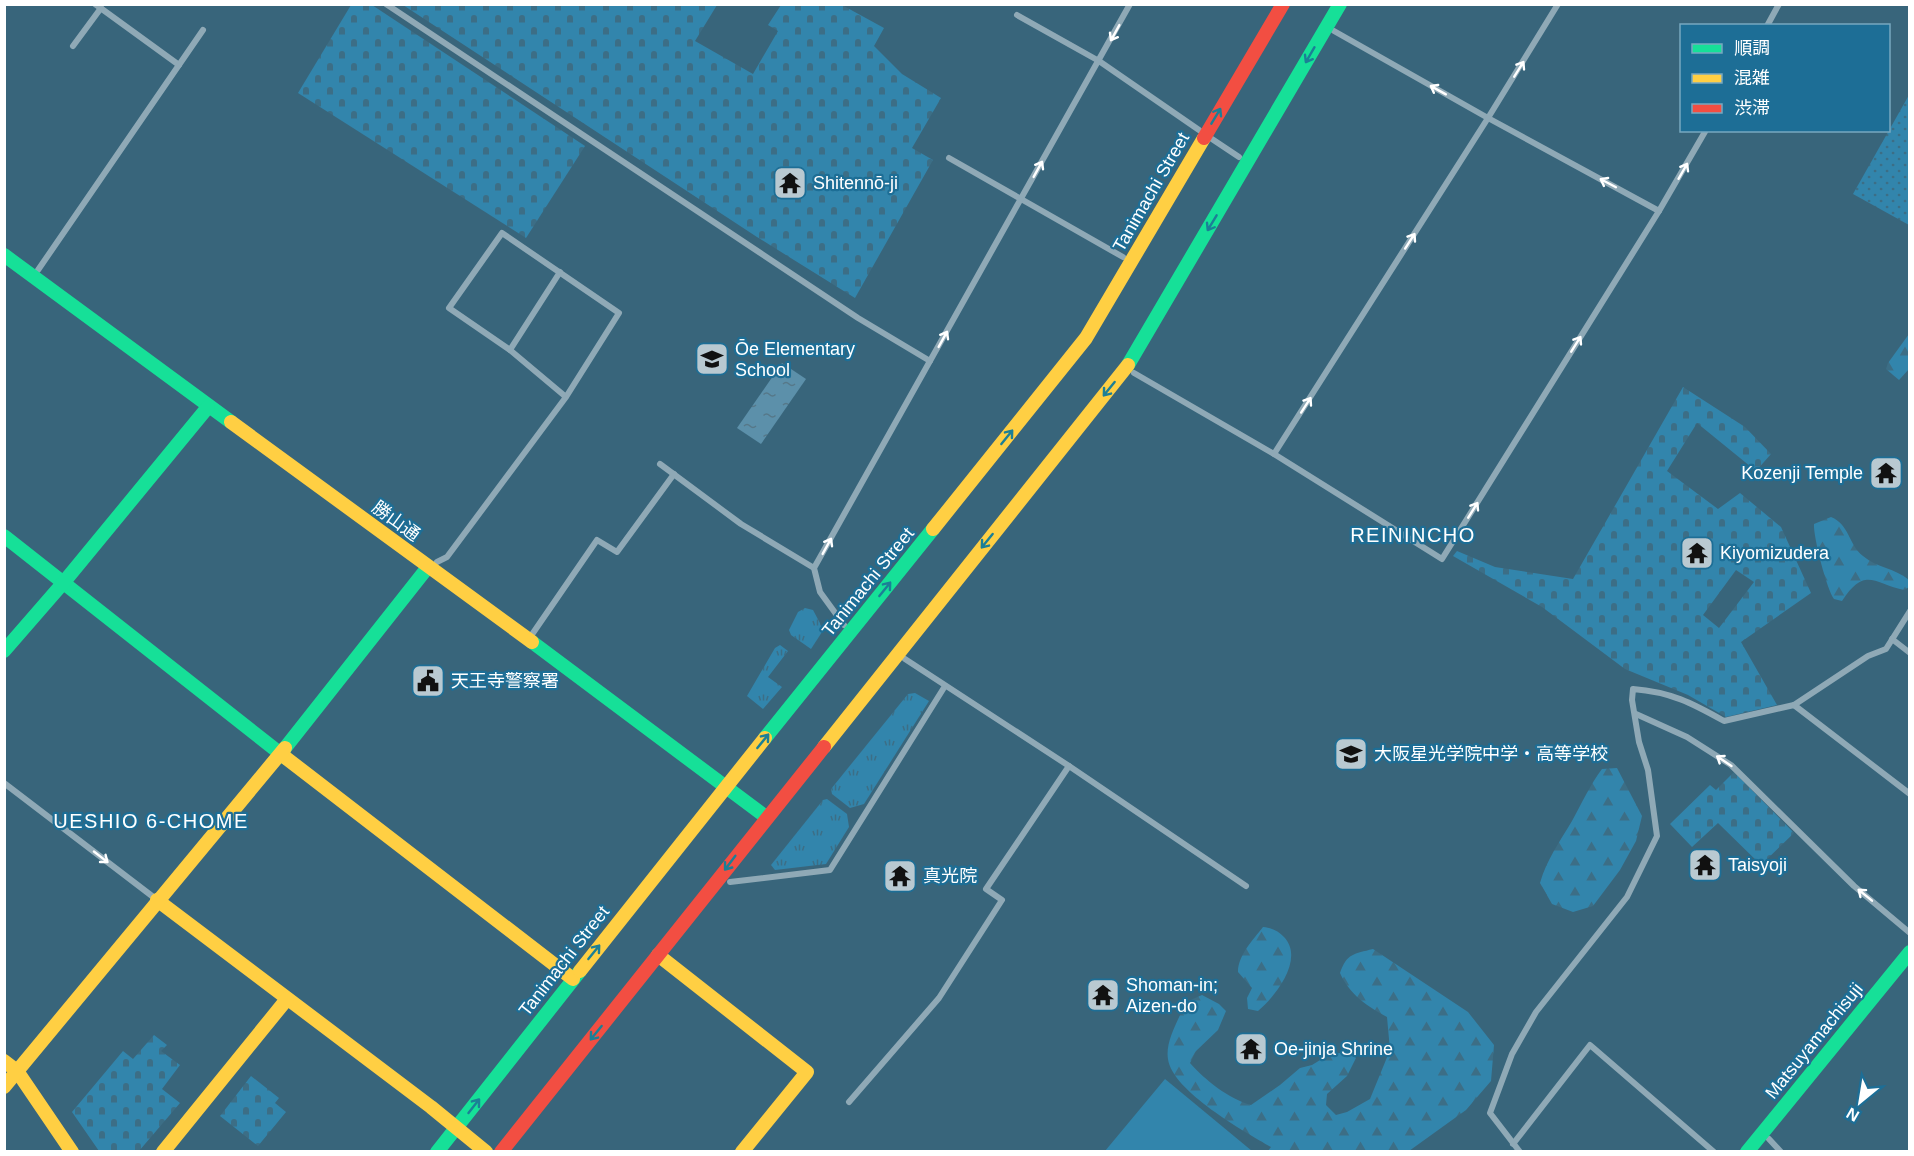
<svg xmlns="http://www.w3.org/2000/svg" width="1914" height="1156" font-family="Arial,'Noto Sans JP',sans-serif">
	<defs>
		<pattern id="grass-tufts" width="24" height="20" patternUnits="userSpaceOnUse" patternTransform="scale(1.5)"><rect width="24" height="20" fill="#3285ac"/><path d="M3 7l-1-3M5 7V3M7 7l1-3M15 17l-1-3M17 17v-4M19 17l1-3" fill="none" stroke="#3c6e86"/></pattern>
		<pattern id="forest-firs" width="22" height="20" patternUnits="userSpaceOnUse" patternTransform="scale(1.5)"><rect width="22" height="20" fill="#3285ac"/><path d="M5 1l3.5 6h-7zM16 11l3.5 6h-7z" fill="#3c6e86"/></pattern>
		<pattern id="cemetery-stones" width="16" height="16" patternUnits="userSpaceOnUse" patternTransform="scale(1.5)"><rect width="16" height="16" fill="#3285ac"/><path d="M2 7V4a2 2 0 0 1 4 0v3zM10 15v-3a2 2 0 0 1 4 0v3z" fill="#3c6e86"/></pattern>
		<pattern id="park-dots" width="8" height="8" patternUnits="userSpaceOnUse" patternTransform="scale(1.5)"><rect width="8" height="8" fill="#3285ac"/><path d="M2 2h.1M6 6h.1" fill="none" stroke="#3c6e86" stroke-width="1.8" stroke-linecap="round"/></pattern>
		<pattern id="water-ripples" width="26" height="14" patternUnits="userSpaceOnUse" patternTransform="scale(1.5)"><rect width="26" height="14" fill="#5c90aa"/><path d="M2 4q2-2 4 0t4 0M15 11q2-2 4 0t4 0" fill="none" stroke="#567889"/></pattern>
	</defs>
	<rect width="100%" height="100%" fill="#38657b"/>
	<g fill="url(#grass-tufts)">
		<path d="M805 608 813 610 821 625 822 632 811 649 791 635 789 630 798 612Z"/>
		<path d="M780 645 788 651 768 677 782 687 763 709 747 696 775 648Z"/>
		<path d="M915 693 929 701 864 804 850 808 832 794 831 789 908 694Z"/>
		<path d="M827 799 847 814 849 827 826 864 775 870 771 865 823 800Z"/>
	</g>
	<g fill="url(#forest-firs)">
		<path d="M1909 334V369L1899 380 1886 369 1888 363Z"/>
		<path d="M1831 517C1850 525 1848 544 1863 556 1877 568 1895 568 1909 580V587L1904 590C1873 583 1865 566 1842 601L1834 599C1827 590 1813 536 1814 524Z"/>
		<path d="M1617 768 1642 816 1636 841 1620 870 1593 906 1573 912 1552 904 1540 883C1547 859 1559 843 1572 821 1582 803 1590 785 1602 769Z"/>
		<path d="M1263 927C1272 928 1278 931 1284 937 1305 959 1275 997 1258 1011L1248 1009 1247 998 1252 988 1238 972C1238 955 1253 940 1263 927Z"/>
		<path d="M1373 949 1468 1012 1494 1045 1491 1081 1466 1110 1409 1151H1268L1271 1147C1245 1132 1172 1091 1168 1059 1165 1041 1179 1019 1186 1002L1202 995 1219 1004 1226 1011 1218 1030 1196 1051 1190 1063C1205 1080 1229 1099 1251 1105L1280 1085 1300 1068 1312 1065 1330 1054 1340 1053 1352 1054 1356 1058 1347 1076 1327 1094 1326 1105 1336 1115 1347 1112 1370 1099 1390 1050 1387 1017C1368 1007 1349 994 1340 973 1347 953 1354 954 1373 949Z"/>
	</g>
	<g fill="url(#cemetery-stones)" fill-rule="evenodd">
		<path d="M351 5H372L585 146 526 238 298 93Z"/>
		<path d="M403 5H717L695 41 753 74 778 31 768 25 781 5H842L884 28 874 46 902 74 941 98 912 148 933 160 855 298 757 237Z"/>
		<path d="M1683 387 1745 427 1771 454 1756 471 1697 423 1667 471 1718 509 1740 493 1781 527 1811 593 1741 642 1777 705 1726 717 1688 695 1625 669 1542 607 1453 556 1457 551 1495 567 1573 579ZM1736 570 1754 582 1719 628 1703 615Z"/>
		<path d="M1734 772 1794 833 1761 865 1718 823 1692 847 1670 824 1710 785 1716 790Z"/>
		<path d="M154 1035 167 1045 161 1051 180 1065 162 1089 180 1103 139 1151H99L72 1112 123 1051 133 1059Z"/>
		<path d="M251 1076 279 1098 275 1103 286 1112 258 1146 220 1116Z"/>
	</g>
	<path fill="url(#park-dots)" d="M1909 95V225L1853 194Z"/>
	<path fill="#3285ac" d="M1165 1079 1252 1151H1105Z"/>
	<path fill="url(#water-ripples)" d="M782 363 806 379 761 444 737 428Z"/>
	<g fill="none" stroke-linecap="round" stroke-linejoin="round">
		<g stroke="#8fa9b6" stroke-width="6">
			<path d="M95 4 179 65"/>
			<path d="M386 4 858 318 930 361"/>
			<path d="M1017 15 1099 61 1199 130"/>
			<path d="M1767 26 1779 4"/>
			<path d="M1334 31 1488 118 1659 211"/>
			<path d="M73 46 101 8"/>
			<path d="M1212 139 1239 157"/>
			<path d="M949 158 1123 257"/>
			<path d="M38 270 203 30"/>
			<path d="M510 350 560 272"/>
			<path d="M1134 373 1274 454 1442 559 1659 211 1706 130"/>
			<path d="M1274 454 1488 118 1558 4"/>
			<path d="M660 464 741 524 814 568"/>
			<path d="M437 562 447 557 566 397 510 350 449 308 502 233 619 313 566 397"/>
			<path d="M844 625 820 592 814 568 1130 4"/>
			<path d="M533 633 597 540 617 552 674 474"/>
			<path d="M1892 639 1910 653"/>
			<path d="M905 659 1069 766 1246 886"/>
			<path d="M1794 705 1868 656 1886 649 1910 611"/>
			<path d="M1636 714 1687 737 1731 765 1854 886 1910 933"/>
			<path d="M4 783 152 896"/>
			<path d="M730 882 830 870 945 686"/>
			<path d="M849 1102 939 998 1002 900 986 889 1069 766"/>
			<path d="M1769 1139 1781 1152"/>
			<path d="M1513 1144 1590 1045 1714 1152"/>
			<path d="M1520 1152 1490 1113 1512 1054 1536 1012 1627 897 1657 836 1648 770 1639 742 1632 700 1633 689C1671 692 1692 703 1724 721L1794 705 1910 794"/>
		</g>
		<g stroke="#16e098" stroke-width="14">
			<path d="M4 255 231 422"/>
			<path d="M1128 365 1340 4"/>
			<path d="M4 536 286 758"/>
			<path d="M532 642 766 817"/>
			<path d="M4 651 64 582 208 407"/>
			<path d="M765 738 933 529"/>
			<path d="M285 748 428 567"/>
			<path d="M437 1152 580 971"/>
			<path d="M1747 1152 1910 952"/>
		</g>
		<g stroke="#ffcf43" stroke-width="14">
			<path d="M231 422 532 642"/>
			<path d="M933 529 1086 338 1204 138"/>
			<path d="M824 747 1128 365"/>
			<path d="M286 758 573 979"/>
			<path d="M157 900 431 1107 486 1152"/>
			<path d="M658 955 807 1072 742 1152"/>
			<path d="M580 971 765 738"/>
			<path d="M4 1061 17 1071 72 1152"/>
			<path d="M4 1087 285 748"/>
			<path d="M163 1152 287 999"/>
		</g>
		<g stroke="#f24e42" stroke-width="14">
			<path d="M1204 138 1283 4"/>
			<path d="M501 1152 824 747"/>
		</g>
	</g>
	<defs><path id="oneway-shaft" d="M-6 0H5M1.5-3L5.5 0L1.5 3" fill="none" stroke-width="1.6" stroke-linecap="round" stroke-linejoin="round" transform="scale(1.5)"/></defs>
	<g stroke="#fff">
		<use href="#oneway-shaft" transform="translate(1115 33) rotate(119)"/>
		<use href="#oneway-shaft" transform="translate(1519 69) rotate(-58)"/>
		<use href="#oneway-shaft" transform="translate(1438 90) rotate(-151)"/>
		<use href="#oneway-shaft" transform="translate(1038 169) rotate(-61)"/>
		<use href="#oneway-shaft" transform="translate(1683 171) rotate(-60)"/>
		<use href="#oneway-shaft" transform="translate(1608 183) rotate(-152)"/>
		<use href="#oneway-shaft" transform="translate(1410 241) rotate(-57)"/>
		<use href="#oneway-shaft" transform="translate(943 339) rotate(-61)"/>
		<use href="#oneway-shaft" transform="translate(1576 344) rotate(-58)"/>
		<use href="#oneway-shaft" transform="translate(1306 405) rotate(-57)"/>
		<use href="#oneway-shaft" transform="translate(1473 510) rotate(-58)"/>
		<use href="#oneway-shaft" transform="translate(827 546) rotate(-61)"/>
		<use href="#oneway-shaft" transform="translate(1724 761) rotate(-146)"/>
		<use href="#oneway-shaft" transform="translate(101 857) rotate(38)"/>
		<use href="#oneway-shaft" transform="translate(1865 895) rotate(-141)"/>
	</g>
	<g stroke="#1c7f96">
		<use href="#oneway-shaft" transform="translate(1310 55) rotate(120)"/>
		<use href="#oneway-shaft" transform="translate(1216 116) rotate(-59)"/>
		<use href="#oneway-shaft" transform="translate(1212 223) rotate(121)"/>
		<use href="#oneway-shaft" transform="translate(1109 389) rotate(129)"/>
		<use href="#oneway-shaft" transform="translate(1007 437) rotate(-51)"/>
		<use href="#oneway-shaft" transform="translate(987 541) rotate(129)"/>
		<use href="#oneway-shaft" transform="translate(885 589) rotate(-51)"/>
		<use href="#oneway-shaft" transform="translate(763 741) rotate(-51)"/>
		<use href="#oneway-shaft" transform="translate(730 863) rotate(127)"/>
		<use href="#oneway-shaft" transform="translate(594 952) rotate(-51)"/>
		<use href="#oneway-shaft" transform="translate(596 1033) rotate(129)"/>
		<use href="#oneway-shaft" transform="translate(474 1106) rotate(-52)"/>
	</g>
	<defs>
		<g id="temple-square" transform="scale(1.725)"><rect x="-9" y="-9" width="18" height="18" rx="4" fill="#b9c9d1" stroke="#1d6e96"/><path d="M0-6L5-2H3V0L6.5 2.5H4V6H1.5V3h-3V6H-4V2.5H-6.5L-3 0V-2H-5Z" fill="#111"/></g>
		<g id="school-square" transform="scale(1.725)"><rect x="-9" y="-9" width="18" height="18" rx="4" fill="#b9c9d1" stroke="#1d6e96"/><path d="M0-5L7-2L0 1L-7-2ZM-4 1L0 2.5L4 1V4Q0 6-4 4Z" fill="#111"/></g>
		<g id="civic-square" transform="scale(1.725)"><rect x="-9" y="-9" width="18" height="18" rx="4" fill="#b9c9d1" stroke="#1d6e96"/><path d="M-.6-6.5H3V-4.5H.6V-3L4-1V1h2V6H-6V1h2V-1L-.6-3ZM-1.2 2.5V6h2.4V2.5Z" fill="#111"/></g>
	</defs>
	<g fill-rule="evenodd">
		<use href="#temple-square" x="790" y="183"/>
		<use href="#school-square" x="712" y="359"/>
		<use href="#temple-square" x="1886" y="473"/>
		<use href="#temple-square" x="1697" y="553"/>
		<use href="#civic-square" x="428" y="681"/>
		<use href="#school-square" x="1351" y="754"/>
		<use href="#temple-square" x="1705" y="865"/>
		<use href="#temple-square" x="900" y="876"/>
		<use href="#temple-square" x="1103" y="995"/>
		<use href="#temple-square" x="1251" y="1049"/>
	</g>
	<g text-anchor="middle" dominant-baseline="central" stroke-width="4.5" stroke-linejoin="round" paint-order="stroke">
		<g font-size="18" fill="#fff" stroke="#1d6e96" text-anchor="start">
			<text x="813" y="183">Shitennō-ji</text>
			<text x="735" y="349">Ōe Elementary<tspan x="735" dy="21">School</tspan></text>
			<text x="1863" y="473" text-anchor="end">Kozenji Temple</text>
			<text x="1720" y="553">Kiyomizudera</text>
			<text x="451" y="681">天王寺警察署</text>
			<text x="1374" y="754">大阪星光学院中学・高等学校</text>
			<text x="1728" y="865">Taisyoji</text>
			<text x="923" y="876">真光院</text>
			<text x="1126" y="985">Shoman-in;<tspan x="1126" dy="21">Aizen-do</tspan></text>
			<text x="1274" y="1049">Oe-jinja Shrine</text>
		</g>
		<g font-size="18" fill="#fff" stroke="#1d6e96">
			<text transform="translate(1151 192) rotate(-60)">Tanimachi Street</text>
			<text transform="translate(396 521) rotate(36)">勝山通</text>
			<text transform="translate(868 582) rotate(-51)">Tanimachi Street</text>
			<text transform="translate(564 961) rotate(-52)">Tanimachi Street</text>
			<text transform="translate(1814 1041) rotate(-51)">Matsuyamachisuji</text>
		</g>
		<g font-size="20" letter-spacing="1.5" fill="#fff" stroke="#1d6e96">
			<text x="1413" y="535">REININCHO</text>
			<text x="151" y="821">UESHIO 6-CHOME</text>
		</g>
	</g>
	<rect width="1914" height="1156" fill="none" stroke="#ffffff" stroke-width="12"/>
	<rect x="1680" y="24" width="210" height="108" fill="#1d6e96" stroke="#77a8c0" stroke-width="1.5"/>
	<rect x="1692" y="44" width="30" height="9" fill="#16e098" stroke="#77a8c0" stroke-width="1.5"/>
	<text x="1734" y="54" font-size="18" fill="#ffffff">順調</text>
	<rect x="1692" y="74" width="30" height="9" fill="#ffcf43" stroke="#77a8c0" stroke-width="1.5"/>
	<text x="1734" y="84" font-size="18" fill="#ffffff">混雑</text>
	<rect x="1692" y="104" width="30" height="9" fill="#f24e42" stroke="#77a8c0" stroke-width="1.5"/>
	<text x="1734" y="114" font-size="18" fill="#ffffff">渋滞</text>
	<g transform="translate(1860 1102) rotate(210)" stroke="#1d6e96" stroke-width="4.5" paint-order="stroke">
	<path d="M0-4.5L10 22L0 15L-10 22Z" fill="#ffffff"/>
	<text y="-9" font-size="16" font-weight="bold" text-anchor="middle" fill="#ffffff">N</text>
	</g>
</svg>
